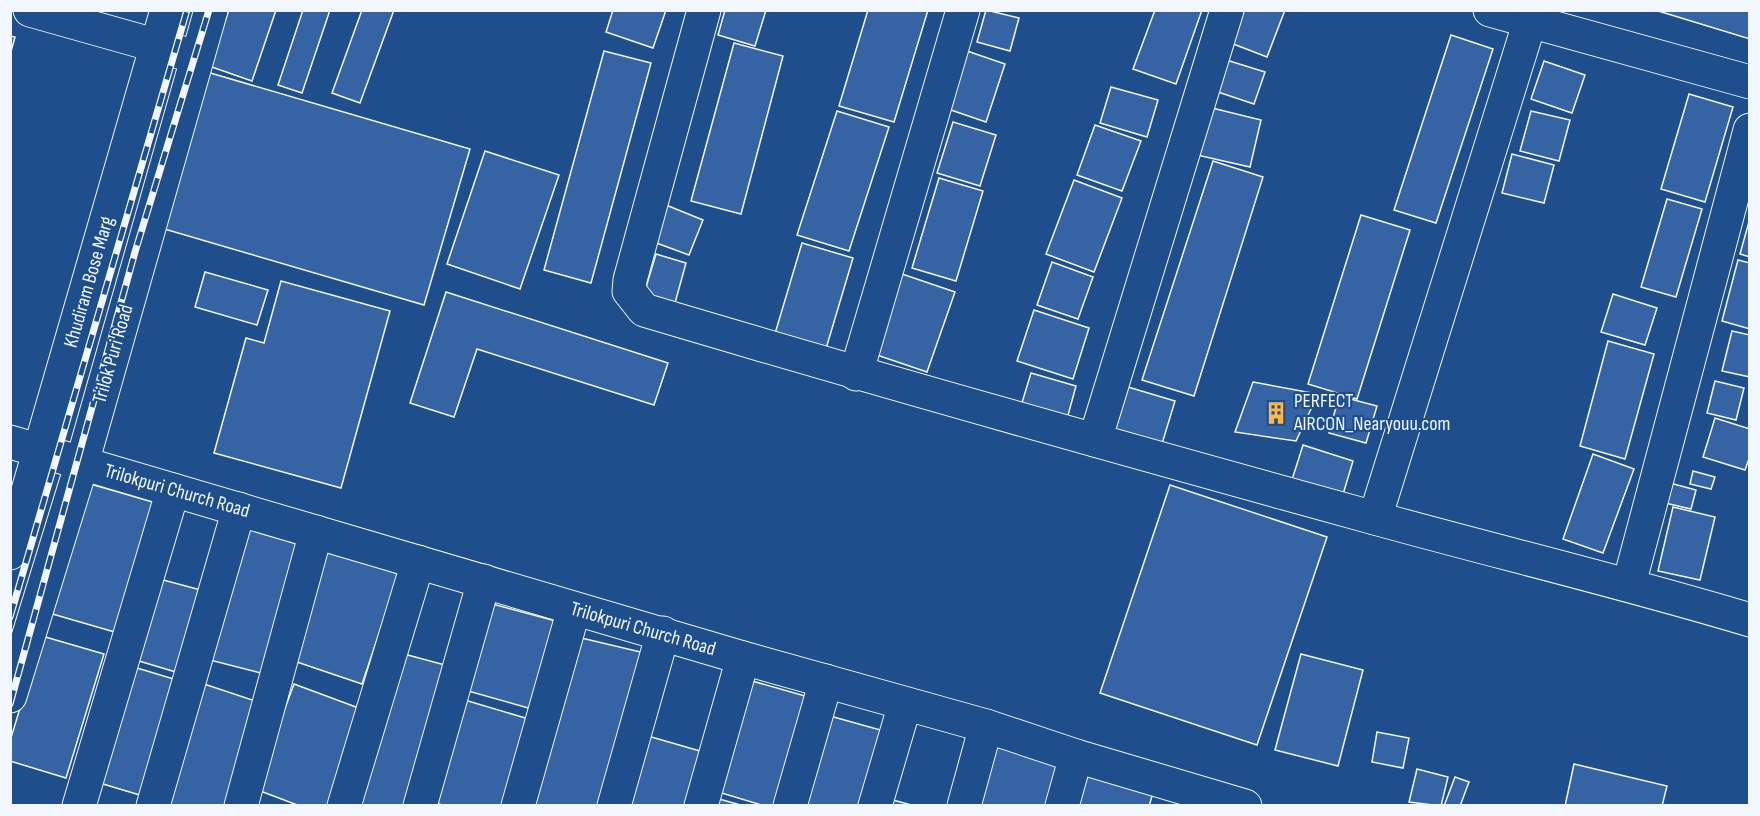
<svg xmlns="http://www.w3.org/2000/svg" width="1760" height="816" font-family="'Sofia Sans Condensed',sans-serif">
	<rect width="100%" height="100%" fill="#1f4e8c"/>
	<g fill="#3563a3" stroke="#f2f6ff" stroke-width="1.5">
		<path d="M229 10H276L252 81 209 66Z"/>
		<path d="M303 10H330L302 93 278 85Z"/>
		<path d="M362 10H394L360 103 332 93Z"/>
		<path d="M613 10H666L653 48 606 32Z"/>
		<path d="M725 10H766L755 46 718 35Z"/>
		<path d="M868 10H928L894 122 839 106Z"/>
		<path d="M986 10 1019 18 1010 51 977 42Z"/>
		<path d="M1155 10H1202L1176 84 1133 69Z"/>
		<path d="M1234 10H1285L1267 57 1223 40Z"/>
		<path d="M1655 10H1750V39Z"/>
		<path d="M1451 35 1493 49 1436 223 1394 210Z"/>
		<path d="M10 36 15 37 10 55Z"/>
		<path d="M734 43 783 56 741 214 691 201Z"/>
		<path d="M604 51 651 63 591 283 544 270Z"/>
		<path d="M967 51 1005 64 986 122 948 109Z"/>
		<path d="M1220 58 1265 72 1254 104 1209 89Z"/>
		<path d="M1544 61 1585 75 1572 113 1531 99Z"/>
		<path d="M207 72 470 149 424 305 161 228Z"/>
		<path d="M1111 87 1158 100 1147 137 1100 123Z"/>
		<path d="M1689 94 1733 107 1705 202 1661 189Z"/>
		<path d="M1208 107 1261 120 1250 167 1197 155Z"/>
		<path d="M837 111 889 127 849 251 797 235Z"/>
		<path d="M1531 111 1570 120 1559 161 1520 151Z"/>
		<path d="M953 122 996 135 980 186 937 173Z"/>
		<path d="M1095 125 1141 141 1122 191 1077 175Z"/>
		<path d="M485 151 559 175 520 289 447 264Z"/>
		<path d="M1512 154 1554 165 1544 203 1502 193Z"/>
		<path d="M1213 161 1263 177 1194 396 1142 380Z"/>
		<path d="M939 178 983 191 956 281 912 268Z"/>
		<path d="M1074 180 1122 198 1094 272 1046 254Z"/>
		<path d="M1667 199 1702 209 1676 297 1641 287Z"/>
		<path d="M666 205 703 220 689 255 651 241Z"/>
		<path d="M1361 215 1410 230 1357 399 1308 384Z"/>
		<path d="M1750 218V257L1740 254Z"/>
		<path d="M802 243 853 258 825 352 774 337Z"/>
		<path d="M656 254 686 263 675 303 644 294Z"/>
		<path d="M1738 260 1750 263V329L1722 321Z"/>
		<path d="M1052 262 1093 277 1078 319 1037 305Z"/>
		<path d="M205 272 268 290 257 325 195 307Z"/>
		<path d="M902 274 955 292 927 372 874 354Z"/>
		<path d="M281 281 390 311 341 488 214 453 246 338 264 343Z"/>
		<path d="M446 292 668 363 654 405 477 349 454 417 410 403Z"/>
		<path d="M1613 294 1657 308 1645 345 1601 332Z"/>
		<path d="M1034 310 1089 328 1073 379 1017 361Z"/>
		<path d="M1732 331 1750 335V377L1722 371Z"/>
		<path d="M1608 341 1654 354 1625 459 1580 446Z"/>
		<path d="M1031 373 1076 386 1067 419 1021 406Z"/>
		<path d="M1715 381 1744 388 1736 420 1707 413Z"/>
		<path d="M1253 382 1318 394 1296 441 1235 432Z"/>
		<path d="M1128 387 1175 401 1161 447 1114 434Z"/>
		<path d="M1339 396 1377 406 1366 443 1329 433Z"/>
		<path d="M1715 418 1750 429V456L1745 470 1703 457Z"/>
		<path d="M1303 445 1353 461 1341 501 1290 486Z"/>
		<path d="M1593 454 1634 469 1603 553 1563 539Z"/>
		<path d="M1693 471 1715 477 1711 489 1690 484Z"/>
		<path d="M80 481 163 505 125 635 42 611Z"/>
		<path d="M1670 483 1696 490 1691 509 1665 503Z"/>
		<path d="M1170 485 1327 537 1257 745 1100 693Z"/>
		<path d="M1673 507 1715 517 1700 580 1658 571Z"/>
		<path d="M238 524 312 544 277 677 202 658Z"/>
		<path d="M328 550 399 574 362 684 291 660Z"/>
		<path d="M152 577 212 593 189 676 129 658Z"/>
		<path d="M485 602 563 623 539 711 461 689Z"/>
		<path d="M42 636 104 654 66 778 10 761V741Z"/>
		<path d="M573 636 649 654 604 806H526Z"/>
		<path d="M404 654 445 665 408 806H354Z"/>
		<path d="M1301 654 1363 670 1338 766 1275 750Z"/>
		<path d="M127 665 177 680 143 796 93 781Z"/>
		<path d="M745 679 812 698 784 806H765L715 791Z"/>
		<path d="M198 682 264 704 230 806H170Z"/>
		<path d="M294 684 364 710 329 806H300L255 789Z"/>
		<path d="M458 698 532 720 506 806H445L427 800Z"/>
		<path d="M823 714 891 733 867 806H798Z"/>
		<path d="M1377 732 1409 738 1403 768 1372 762Z"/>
		<path d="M641 734 707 753 693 806H621Z"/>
		<path d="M985 744 1065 766 1054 806H968Z"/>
		<path d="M1574 764 1667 786 1662 806H1565Z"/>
		<path d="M1417 769 1448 777 1441 806 1409 802Z"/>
		<path d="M1079 770 1153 793 1149 806H1068Z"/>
		<path d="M1455 777 1469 782 1460 806H1444Z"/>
		<path d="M712 797 744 806H710Z"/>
		<path d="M882 797 915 806H880Z"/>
	</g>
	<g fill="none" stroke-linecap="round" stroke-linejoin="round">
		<g stroke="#f2f6ff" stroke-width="35">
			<g id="minor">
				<path d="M30 10 179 52"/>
				<path d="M704 10 630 280 629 291 644 310C885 382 1128 450 1371 517 1497 552 1624 582 1750 620"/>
				<path d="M1490 10 1750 82"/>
				<path d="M856 374 963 10"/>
				<path d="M1095 440 1227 10"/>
				<path d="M10 442 743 658 986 726 1076 756 1245 806"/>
				<path d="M1375 518 1530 21"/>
				<path d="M10 553 167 10"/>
				<path d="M1629 584 1750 130"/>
				<path d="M10 696 82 463 211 10"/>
				<path d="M79 806 173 490"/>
				<path d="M153 806 239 509"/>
				<path d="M241 806 316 532"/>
				<path d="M344 806 418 562"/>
				<path d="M420 806 484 581"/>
				<path d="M518 806 574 609"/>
				<path d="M614 806 663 633"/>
				<path d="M701 806 743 658"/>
				<path d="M790 806 826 681"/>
				<path d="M875 806 905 704"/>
				<path d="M964 806 986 726"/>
				<path d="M1062 806 1076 756"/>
			</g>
		</g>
		<use href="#minor" stroke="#1f4e8c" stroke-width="33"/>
		<g stroke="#f2f6ff" stroke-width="7">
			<g id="rail">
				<path d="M10 617 187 10"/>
				<path d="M10 704 135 252 209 10"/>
			</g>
		</g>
		<use href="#rail" stroke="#1f4e8c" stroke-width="4.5" stroke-dasharray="14" stroke-linecap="butt"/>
	</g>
	<defs>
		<g id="building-bare" transform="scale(1.8)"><path d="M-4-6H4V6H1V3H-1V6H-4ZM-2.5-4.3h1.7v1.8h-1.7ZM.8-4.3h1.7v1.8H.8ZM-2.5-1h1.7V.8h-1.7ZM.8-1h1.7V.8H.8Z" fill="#ffb74d" stroke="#1f4e8c" stroke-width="2.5" paint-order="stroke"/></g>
	</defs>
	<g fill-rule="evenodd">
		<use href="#building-bare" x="1276" y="413"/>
	</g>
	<g text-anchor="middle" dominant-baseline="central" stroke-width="4.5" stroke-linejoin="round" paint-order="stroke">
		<g font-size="20" fill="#f2f6ff" stroke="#1f4e8c">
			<text transform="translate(89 282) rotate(-74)">Khudiram Bose Marg</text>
			<text transform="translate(113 354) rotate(-74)">Trilok Puri Road</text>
			<text transform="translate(177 491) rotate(16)">Trilokpuri Church Road</text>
			<text transform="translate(643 629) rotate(16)">Trilokpuri Church Road</text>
		</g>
		<g font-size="20" fill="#f2f6ff" stroke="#1f4e8c" text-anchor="start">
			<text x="1294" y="401">PERFECT<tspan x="1294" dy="23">AIRCON_Nearyouu.com</tspan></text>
		</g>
	</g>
	<rect width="1760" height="816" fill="none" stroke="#f2f6ff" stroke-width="24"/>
</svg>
